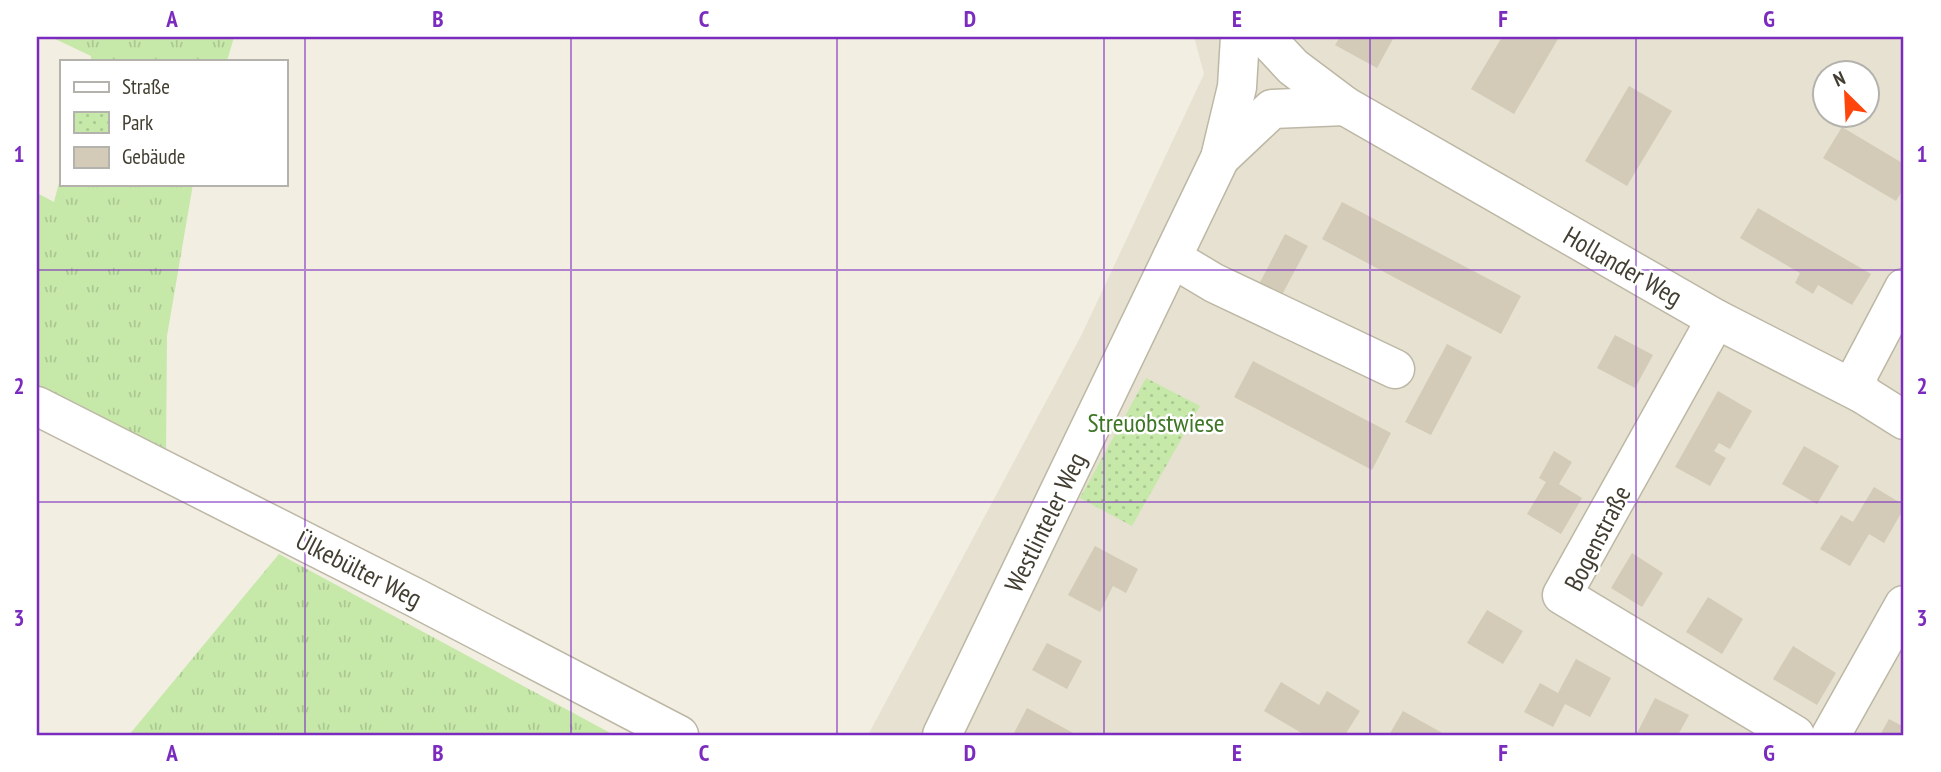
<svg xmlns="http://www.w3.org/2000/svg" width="1941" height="772" font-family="'PT Sans Narrow',sans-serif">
	<defs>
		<pattern id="grass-tufts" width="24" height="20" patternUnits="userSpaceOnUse" patternTransform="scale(1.75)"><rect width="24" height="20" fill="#c6e8a9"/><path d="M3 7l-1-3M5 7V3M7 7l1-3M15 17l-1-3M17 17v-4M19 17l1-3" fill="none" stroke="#abc892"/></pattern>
		<pattern id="park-dots" width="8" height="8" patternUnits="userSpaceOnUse" patternTransform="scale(1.75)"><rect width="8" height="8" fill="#c6e8a9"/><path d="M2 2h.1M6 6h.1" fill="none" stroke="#abc892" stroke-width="1.8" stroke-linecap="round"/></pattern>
	</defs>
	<rect width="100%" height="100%" fill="#f2eee2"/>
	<path fill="#e6e1d0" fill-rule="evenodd" d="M1194 37H1904V735H868L1082 334 1204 74ZM1826 74H1868V116H1826Z"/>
	<g fill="url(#grass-tufts)">
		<path d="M51 37H234L227 61H91V56Z"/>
		<path d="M61 175V184H193L167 336 166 456 37 389V193L54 202Z"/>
		<path d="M279 554 614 735H129Z"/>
	</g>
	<path fill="url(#park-dots)" d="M1146 378 1200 406 1132 526 1080 498Z"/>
	<g fill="#d3cbb7">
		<path d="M1340 37H1394L1377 68 1335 45Z"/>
		<path d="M1502 37H1555L1558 39 1514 114 1471 89Z"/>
		<path d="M1629 86 1672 111 1627 186 1585 161Z"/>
		<path d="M1842 127 1904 164V188L1896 201 1823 158Z"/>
		<path d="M1342 202 1521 296 1501 334 1322 239Z"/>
		<path d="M1758 208 1871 274 1852 305 1818 285 1813 294 1795 283 1800 273 1740 238Z"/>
		<path d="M1285 234 1308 246 1276 306 1254 294Z"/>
		<path d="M1615 335 1653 355 1635 388 1597 368Z"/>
		<path d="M1447 344 1472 357 1431 435 1405 422Z"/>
		<path d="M1253 361 1391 433 1372 470 1234 397Z"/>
		<path d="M1718 391 1752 411 1730 449 1719 443 1714 451 1726 458 1710 486 1675 467Z"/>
		<path d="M1804 446 1839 466 1817 504 1782 484Z"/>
		<path d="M1554 451 1572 462 1559 484 1582 498 1561 534 1527 514 1546 482 1539 478Z"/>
		<path d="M1874 487 1904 505V508L1884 543 1869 534 1850 566 1820 549 1841 515 1853 522Z"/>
		<path d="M1095 546 1138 569 1126 593 1113 586 1100 612 1068 595Z"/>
		<path d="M1632 553 1663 573 1642 607 1611 588Z"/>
		<path d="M1708 597 1743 619 1722 654 1686 632Z"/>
		<path d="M1487 610 1523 631 1503 664 1467 643Z"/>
		<path d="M1047 643 1082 661 1067 689 1032 670Z"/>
		<path d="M1793 646 1836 673 1817 705 1773 679Z"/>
		<path d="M1576 659 1611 678 1590 717 1565 704 1553 727 1524 712 1540 683 1558 693Z"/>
		<path d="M1281 682 1319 705 1327 691 1360 711 1345 735H1305L1264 711Z"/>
		<path d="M1655 698 1689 715 1678 735H1636Z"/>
		<path d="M1027 708 1077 735H1013Z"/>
		<path d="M1403 711 1446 735H1389Z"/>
		<path d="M1889 719 1904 727V735H1880Z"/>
	</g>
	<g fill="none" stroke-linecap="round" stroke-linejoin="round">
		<g stroke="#bdb7a5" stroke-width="41">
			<g id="minor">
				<path d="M1265 37 1293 67 1345 106 1716 319 1861 393 1904 420"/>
				<path d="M1220 158 1272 109 1345 106"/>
				<path d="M1172 258 1214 283 1395 369"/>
				<path d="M1716 319 1562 595 1795 735"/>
				<path d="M1861 393 1857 377 1904 288"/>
				<path d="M37 406 414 597 679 735"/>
				<path d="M942 735 1220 158 1237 87 1240 37"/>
				<path d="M1831 735 1904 605"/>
			</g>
		</g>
		<use href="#minor" stroke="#fff" stroke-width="38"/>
	</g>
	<path fill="none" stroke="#7b2cbf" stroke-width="2" stroke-opacity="0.55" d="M305 37V735M571 37V735M837 37V735M1104 37V735M1370 37V735M1636 37V735M37 270H1904M37 502H1904"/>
	<g text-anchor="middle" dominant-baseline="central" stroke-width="5" stroke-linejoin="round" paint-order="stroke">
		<g font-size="26" fill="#433e32" stroke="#fff">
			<text transform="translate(1623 266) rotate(30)">Hollander Weg</text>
			<text transform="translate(1045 522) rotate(-64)">Westlinteler Weg</text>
			<text transform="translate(1597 538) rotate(-63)">Bogenstraße</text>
			<text transform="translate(359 569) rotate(27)">Ülkebülter Weg</text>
		</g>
		<g font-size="26" fill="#3d7625" stroke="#fff">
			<text x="1156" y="422">Streuobstwiese</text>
		</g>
	</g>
	<rect width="1941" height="772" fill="none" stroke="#ffffff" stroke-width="77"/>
	<rect x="60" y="60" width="228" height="126" fill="#ffffff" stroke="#b4b2ad" stroke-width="2"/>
	<rect x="74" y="82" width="35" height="10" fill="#ffffff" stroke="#b4b2ad" stroke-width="2"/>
	<text x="122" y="94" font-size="21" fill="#433e32">Straße</text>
	<rect x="74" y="112" width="35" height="21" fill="url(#park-dots)" stroke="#b4b2ad" stroke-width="2"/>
	<text x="122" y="130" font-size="21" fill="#433e32">Park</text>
	<rect x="74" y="147" width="35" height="21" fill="#d3cbb7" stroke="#b4b2ad" stroke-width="2"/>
	<text x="122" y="164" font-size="21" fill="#433e32">Gebäude</text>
	<g transform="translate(1846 94) rotate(336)"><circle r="33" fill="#ffffff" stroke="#b4b2ad" stroke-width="2"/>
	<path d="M0-5L12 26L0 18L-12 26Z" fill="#ff450c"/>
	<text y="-10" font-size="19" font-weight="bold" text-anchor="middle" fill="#433e32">N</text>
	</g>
	<rect x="38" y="38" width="1864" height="696" fill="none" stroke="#7b2cbf" stroke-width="2.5"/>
	<g font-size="23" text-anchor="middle" font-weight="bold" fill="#7b2cbf">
		<text x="172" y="27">A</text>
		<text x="438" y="27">B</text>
		<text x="704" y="27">C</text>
		<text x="970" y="27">D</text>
		<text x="1237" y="27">E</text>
		<text x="1503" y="27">F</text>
		<text x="1769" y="27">G</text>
		<text x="19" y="162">1</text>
		<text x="1922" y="162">1</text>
		<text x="19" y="394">2</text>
		<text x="1922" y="394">2</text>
		<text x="19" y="626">3</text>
		<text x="1922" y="626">3</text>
		<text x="172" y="761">A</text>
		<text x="438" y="761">B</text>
		<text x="704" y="761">C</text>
		<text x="970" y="761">D</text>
		<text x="1237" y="761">E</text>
		<text x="1503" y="761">F</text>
		<text x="1769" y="761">G</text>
	</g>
</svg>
